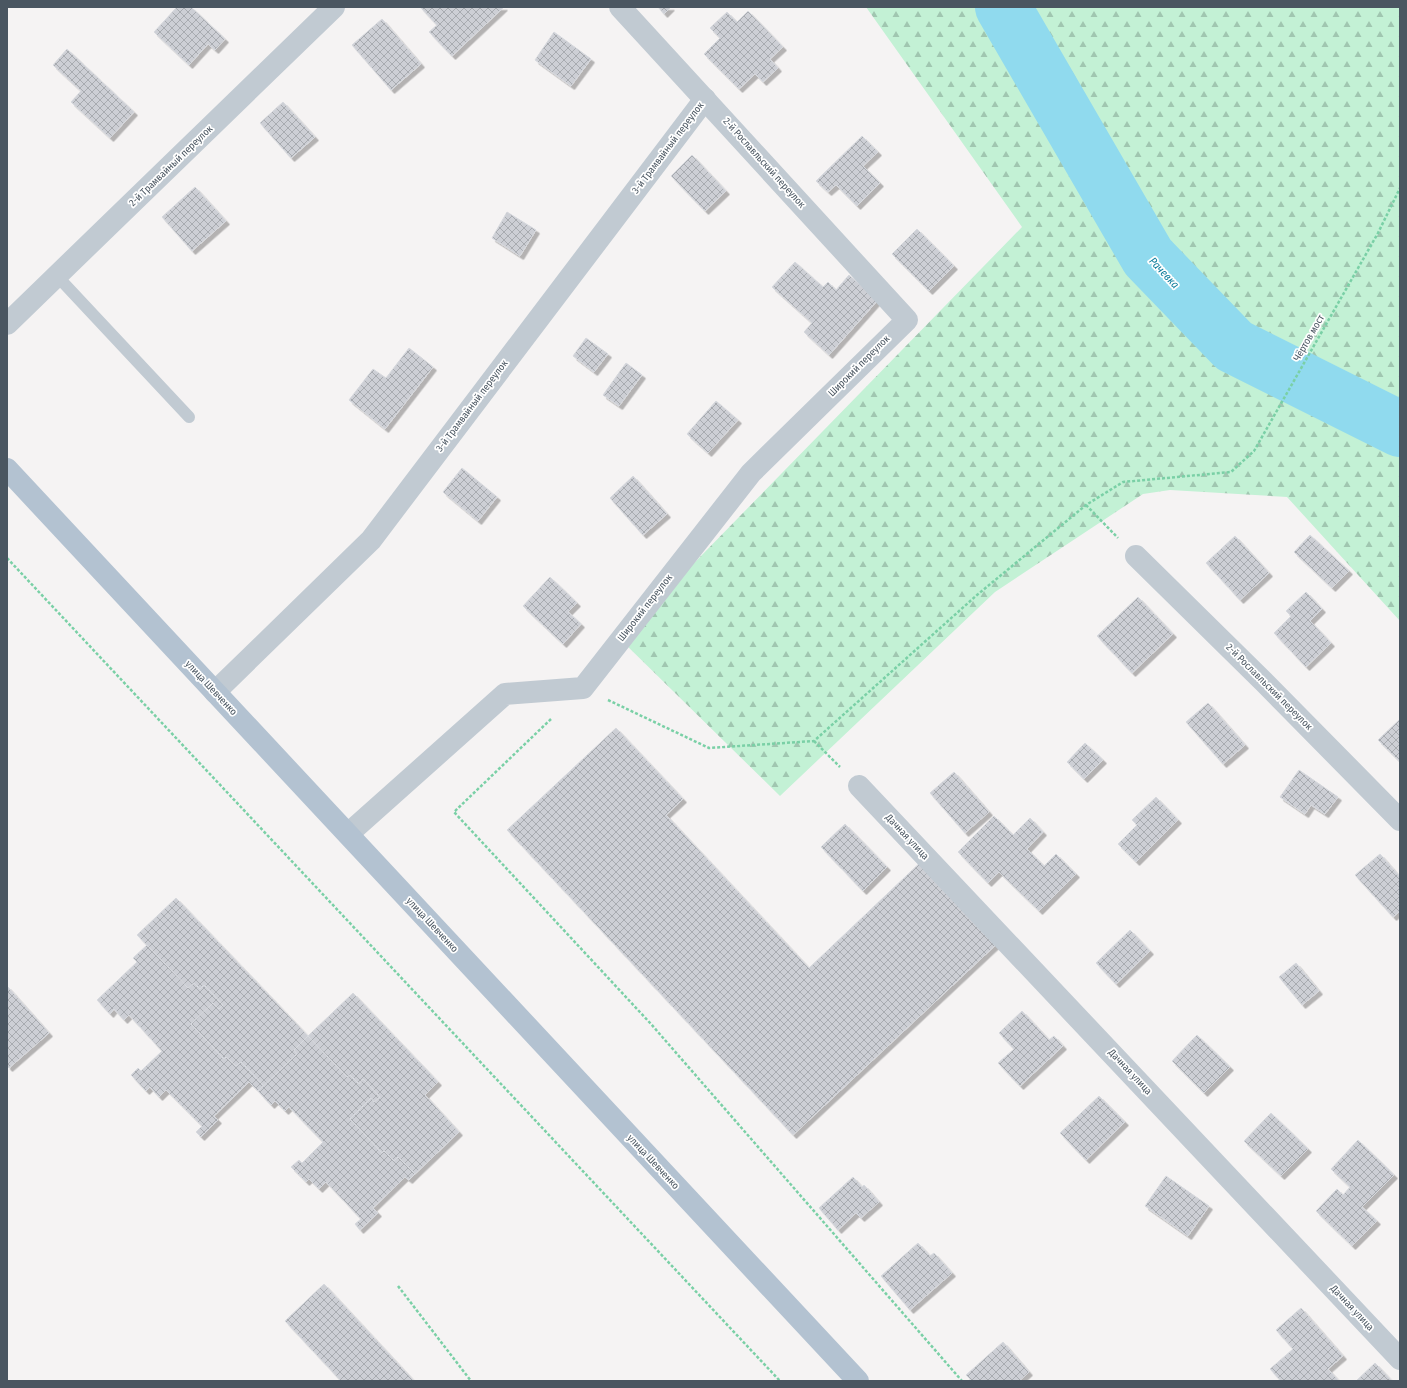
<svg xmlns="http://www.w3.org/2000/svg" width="1407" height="1388" font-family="'Fira Sans Condensed',sans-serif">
	<defs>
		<pattern id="forest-firs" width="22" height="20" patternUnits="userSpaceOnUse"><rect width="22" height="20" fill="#c3f1d5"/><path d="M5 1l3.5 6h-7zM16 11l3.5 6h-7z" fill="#a0c6b0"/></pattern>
		<pattern id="building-cross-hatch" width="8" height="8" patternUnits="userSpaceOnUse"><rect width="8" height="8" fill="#cdcfd5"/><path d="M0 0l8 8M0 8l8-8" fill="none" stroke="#a8abb0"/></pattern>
		<filter id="shadow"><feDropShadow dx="3.5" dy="3.5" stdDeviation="0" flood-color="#0004"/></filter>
	</defs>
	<rect width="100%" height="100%" fill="#f5f3f3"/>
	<path fill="url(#forest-firs)" d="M866 7H1400V621L1287 497 1170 490 1143 494 995 592 780 796 620 639 1022 227Z"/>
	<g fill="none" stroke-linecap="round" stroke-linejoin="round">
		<path stroke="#90daee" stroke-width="56" d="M1003 7 1148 257 1234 346 1400 429"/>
	</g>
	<g fill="url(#building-cross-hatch)" stroke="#d7d9de" filter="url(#shadow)">
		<path d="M177 7H191L225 39 215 50 208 44 189 65 154 32Z"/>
		<path d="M420 7H504L452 56 429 32 437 25Z"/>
		<path d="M658 7H671L664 14Z"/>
		<path d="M748 11 783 47 770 59 778 68 763 82 755 74 739 89 704 54 720 38 710 28 727 12 737 22Z"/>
		<path d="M382 19 421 64 391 90 352 45Z"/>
		<path d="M554 32 591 59 571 86 535 60Z"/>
		<path d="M67 49 134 112 110 138 71 102 81 91 53 65Z"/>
		<path d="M283 102 315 137 291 158 260 123Z"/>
		<path d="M862 136 878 152 863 166 880 183 857 206 836 185 828 192 816 181Z"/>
		<path d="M692 155 726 191 705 211 671 176Z"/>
		<path d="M195 187 226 221 192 251 162 217Z"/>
		<path d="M507 212 536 230 520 256 492 238Z"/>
		<path d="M917 229 954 266 929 291 892 254Z"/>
		<path d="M795 262 823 287 828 282 836 290 849 275 878 300 829 355 804 332 812 323 772 287Z"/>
		<path d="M586 338 608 354 594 372 573 356Z"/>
		<path d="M409 348 433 367 385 429 349 400 373 369 386 378Z"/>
		<path d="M626 363 642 375 619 406 603 395Z"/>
		<path d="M716 401 738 420 708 453 687 434Z"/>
		<path d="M462 468 497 497 478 521 443 492Z"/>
		<path d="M633 476 667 514 643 535 610 498Z"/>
		<path d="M1310 535 1349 571 1332 588 1294 552Z"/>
		<path d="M1235 536 1269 573 1240 600 1206 563Z"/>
		<path d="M550 577 577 603 568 612 581 624 563 644 523 606Z"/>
		<path d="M1306 592 1322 609 1310 621 1331 643 1306 667 1274 633 1291 616 1286 611Z"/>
		<path d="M1138 597 1173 634 1132 673 1097 636Z"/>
		<path d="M1208 703 1245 745 1223 764 1186 722Z"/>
		<path d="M1400 719V762L1378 740Z"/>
		<path d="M616 728 683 799 666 815 809 968 925 858 1001 940 793 1135 507 830Z"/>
		<path d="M1085 743 1103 760 1084 779 1067 762Z"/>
		<path d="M1299 770 1338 797 1325 814 1311 805 1305 814 1280 797Z"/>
		<path d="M954 772 989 812 965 833 930 793Z"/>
		<path d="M1156 797 1178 820 1136 862 1118 844 1137 825 1132 820Z"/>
		<path d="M994 816 1013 835 1030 818 1043 832 1027 849 1044 866 1056 854 1076 874 1039 911 999 872 988 883 958 852Z"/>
		<path d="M845 824 887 867 863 891 821 847Z"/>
		<path d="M1380 854 1400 877V911L1393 917 1355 875Z"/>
		<path d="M176 898 308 1036 294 1050 297 1054 264 1086 241 1062 236 1066 226 1057 224 1059 191 1024 213 1003 219 1009 223 1005 204 985 200 989 194 983 188 988 137 935Z"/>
		<path d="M1130 930 1150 951 1116 984 1096 963Z"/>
		<path d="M147 945 188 988 194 983 200 989 204 985 223 1005 219 1009 213 1003 191 1024 224 1059 226 1057 236 1066 241 1062 264 1086 258 1091 249 1082 214 1116 218 1120 201 1137 196 1132 202 1126 166 1090 159 1097 150 1087 146 1091 131 1075 138 1068 141 1071 162 1051 129 1015 124 1020 114 1009 110 1014 97 1000 137 962 133 958Z"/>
		<path d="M1296 963 1319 991 1302 1005 1279 977Z"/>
		<path d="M7 986 49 1033 9 1068 7 1066Z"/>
		<path d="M353 993 438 1082 425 1095 459 1132 415 1174 398 1157 394 1161 384 1151 382 1153 350 1119 371 1098 374 1102 380 1097 363 1079 359 1084 350 1075 347 1077 308 1036Z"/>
		<path d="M1022 1011 1049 1040 1054 1036 1063 1046 1020 1086 998 1063 1014 1049 999 1033Z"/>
		<path d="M1197 1035 1230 1067 1204 1093 1172 1061Z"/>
		<path d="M308 1036 347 1077 350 1075 359 1084 363 1079 380 1097 374 1102 371 1098 350 1119 382 1153 384 1151 394 1161 398 1157 415 1174 409 1180 405 1177 373 1208 378 1213 360 1230 355 1224 361 1219 326 1182 319 1189 309 1179 306 1182 291 1167 299 1160 302 1163 323 1142 289 1107 285 1111 275 1101 271 1105 258 1091 297 1054 294 1050Z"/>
		<path d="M1099 1096 1125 1122 1086 1160 1060 1133Z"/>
		<path d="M1271 1113 1308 1149 1281 1176 1244 1141Z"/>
		<path d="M1358 1140 1394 1175 1362 1207 1377 1221 1352 1246 1316 1211 1337 1189 1343 1195 1350 1187 1331 1169Z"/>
		<path d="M1166 1176 1209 1206 1188 1236 1145 1206Z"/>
		<path d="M853 1177 862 1187 864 1185 879 1202 861 1218 856 1213 838 1230 819 1208Z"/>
		<path d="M918 1243 930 1256 934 1253 952 1273 910 1310 881 1276Z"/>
		<path d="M324 1284 414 1381H341L285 1321Z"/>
		<path d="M1301 1308 1343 1356 1328 1369 1339 1381H1281L1270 1369 1293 1349 1276 1330Z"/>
		<path d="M1003 1342 1029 1372 1019 1381H972L966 1375Z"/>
		<path d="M1375 1363 1392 1381H1356Z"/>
	</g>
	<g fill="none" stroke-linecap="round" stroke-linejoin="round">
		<g stroke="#7ad0a6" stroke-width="2.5" stroke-dasharray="3 2" stroke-linecap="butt">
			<path d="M1086 505 1118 538"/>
			<path d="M7 558 780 1381"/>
			<path d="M608 700 709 748 814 741 977 595 1086 505 1123 482 1231 472 1254 451 1378 233 1400 188"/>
			<path d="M551 719 454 812 651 1024 962 1381"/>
			<path d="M814 741 840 767"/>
			<path d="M398 1286 471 1381"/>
		</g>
		<path stroke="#c1cad2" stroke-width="12" d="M58 277 189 417"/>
		<g stroke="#c1cad2" stroke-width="22">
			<path d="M7 324 334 7"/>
			<path d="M1136 556 1265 683 1400 820"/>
			<path d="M215 692 371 540 705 99"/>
			<path d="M859 786 1400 1359"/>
			<path d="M348 834 505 694 583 688 751 473 907 320 620 7"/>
		</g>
		<path stroke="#b3c2d1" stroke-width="22" d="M7 469 858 1381"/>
	</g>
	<g text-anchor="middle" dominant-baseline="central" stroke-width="3.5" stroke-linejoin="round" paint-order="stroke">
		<g font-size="10" fill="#4a5661" stroke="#fff">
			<text transform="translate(668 148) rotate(-53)">3-й Трамвайный переулок</text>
			<text transform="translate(764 163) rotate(48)">2-й Рославльский переулок</text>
			<text transform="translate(171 166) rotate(-44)">2-й Трамвайный переулок</text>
			<text transform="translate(1309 338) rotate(-60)">Чёртов мост</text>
			<text transform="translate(859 366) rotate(-45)">Широкий переулок</text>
			<text transform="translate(472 406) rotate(-53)">3-й Трамвайный переулок</text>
			<text transform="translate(645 608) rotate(-52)">Широкий переулок</text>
			<text transform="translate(1269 687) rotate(45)">2-й Рославльский переулок</text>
			<text transform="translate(211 688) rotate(47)">улица Шевченко</text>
			<text transform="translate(907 837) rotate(47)">Дачная улица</text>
			<text transform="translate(432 925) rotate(47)">улица Шевченко</text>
			<text transform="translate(1130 1072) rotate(47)">Дачная улица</text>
			<text transform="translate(653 1162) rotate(47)">улица Шевченко</text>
			<text transform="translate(1352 1308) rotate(47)">Дачная улица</text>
		</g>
		<g font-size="11" font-style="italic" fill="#0c7c9b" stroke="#fff">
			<text transform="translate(1164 273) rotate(47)">Рачевка</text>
		</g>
	</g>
	<rect width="1407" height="1388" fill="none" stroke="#4a5661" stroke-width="16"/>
</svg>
